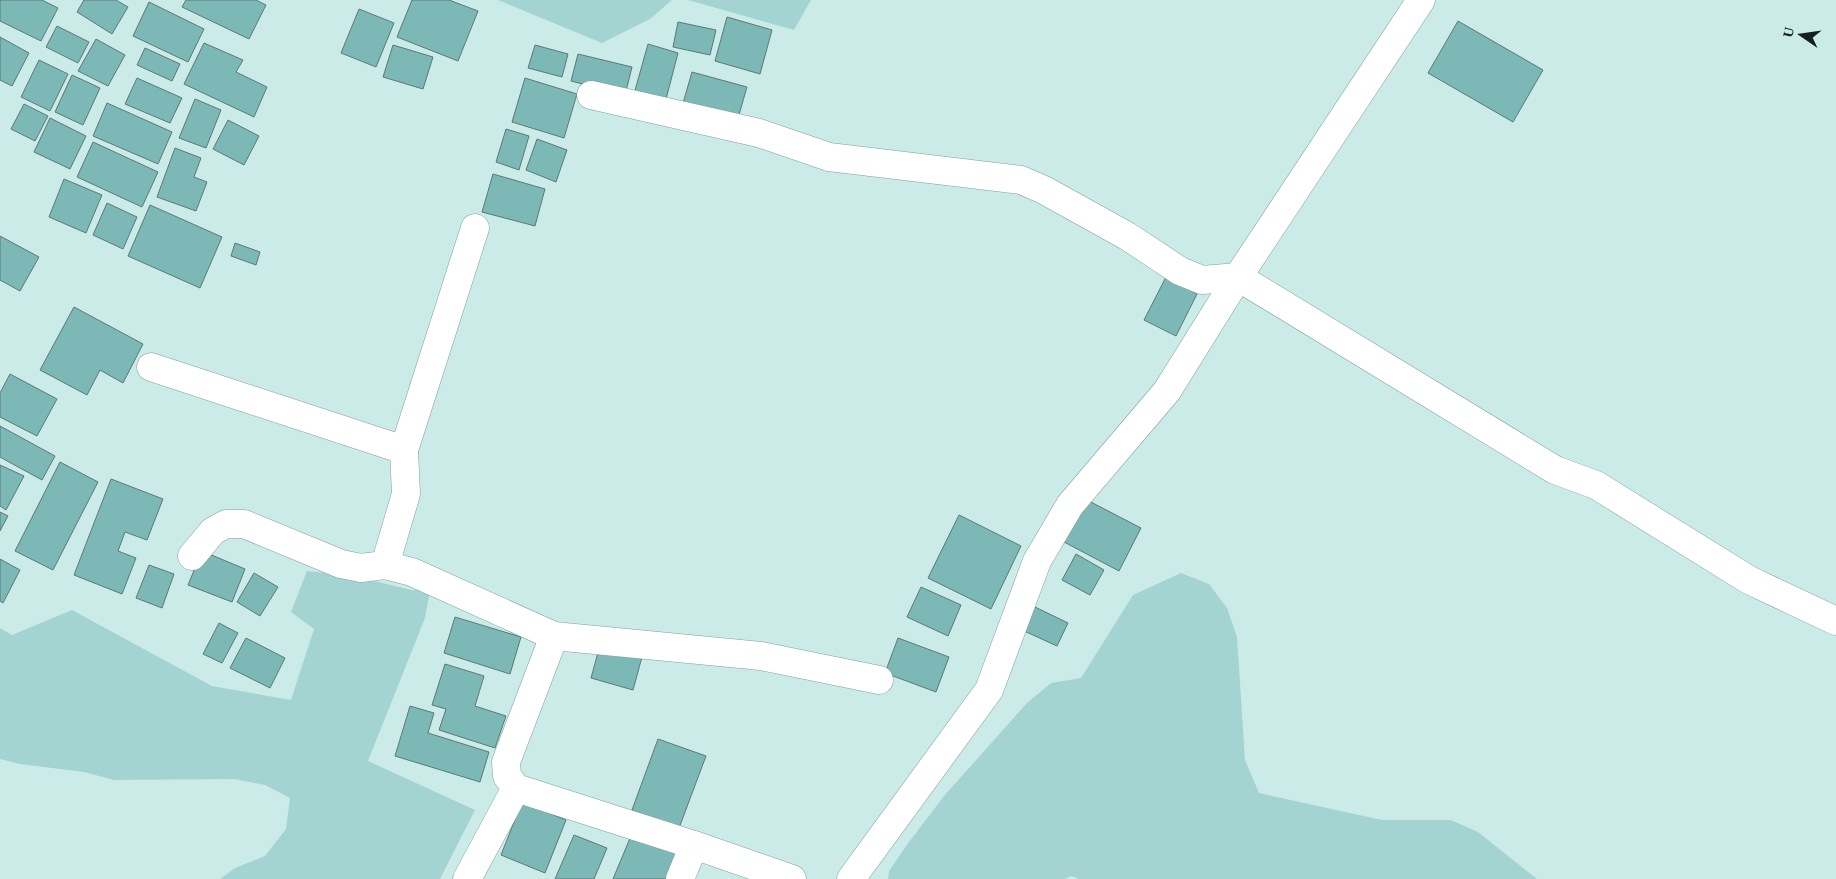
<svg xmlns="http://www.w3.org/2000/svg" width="1836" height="879" font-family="'Times New Roman',serif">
	<rect width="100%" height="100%" fill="#cbebe9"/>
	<g fill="#a4d4d1">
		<path d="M498 0H672L650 19 602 43Z"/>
		<path d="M688 0H811L794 30Z"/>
		<path d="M307 571 354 576 411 590H430L425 618 368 761 475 810 440 879H220L235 868 265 856 286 829 290 798 265 785 235 779 114 780 84 772 20 764 0 759V628L12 635 72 610 212 686 291 700 314 629 291 612Z"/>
		<path d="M1181 573 1209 584 1227 608 1237 637 1245 760 1259 793 1382 820H1451L1478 832 1537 879H1079L1071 876 1065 879H888L889 871 906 846 944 796 1027 703 1051 683 1081 678 1133 595Z"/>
	</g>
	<g fill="#7cb9b6" stroke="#5b7876">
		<path d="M0 0H42L58 8 41 41 0 21Z"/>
		<path d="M84 0H116L128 7 112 34 77 12Z"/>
		<path d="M186 0H256L266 5 249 39 182 7Z"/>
		<path d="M412 0H449L478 11 458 61 397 37Z"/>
		<path d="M149 2 204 29 188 62 133 36Z"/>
		<path d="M359 9 394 23 376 67 341 53Z"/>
		<path d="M727 17 772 30 760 74 715 61Z"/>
		<path d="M1458 21 1543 70 1513 122 1428 73Z"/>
		<path d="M678 22 716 30 710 55 673 47Z"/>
		<path d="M57 26 89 42 78 63 46 47Z"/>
		<path d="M0 37 29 53 12 86 0 80Z"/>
		<path d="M96 39 125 55 108 86 78 71Z"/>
		<path d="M204 43 243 60 236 72 267 87 254 117 184 84Z"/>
		<path d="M648 44 678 53 665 103 634 94Z"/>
		<path d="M393 45 433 57 423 89 383 77Z"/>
		<path d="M535 45 568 54 562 77 528 68Z"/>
		<path d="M145 48 180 64 172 81 137 65Z"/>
		<path d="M578 54 632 67 625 95 571 81Z"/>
		<path d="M39 60 68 74 50 111 21 97Z"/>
		<path d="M692 72 747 87 736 125 681 110Z"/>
		<path d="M72 75 100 88 83 125 55 112Z"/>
		<path d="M137 78 182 98 170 123 125 104Z"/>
		<path d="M525 78 577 94 564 138 512 122Z"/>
		<path d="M195 99 221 110 206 148 179 138Z"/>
		<path d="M107 103 172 132 158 164 93 136Z"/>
		<path d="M24 104 48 116 35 141 11 129Z"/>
		<path d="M50 118 86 136 70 169 34 152Z"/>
		<path d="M228 120 259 136 244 165 213 149Z"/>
		<path d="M506 129 529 136 519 170 496 162Z"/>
		<path d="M537 139 567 150 556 182 526 170Z"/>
		<path d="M93 142 158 172 142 207 77 177Z"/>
		<path d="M175 148 201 158 194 177 207 182 196 211 157 197Z"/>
		<path d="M493 174 545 189 535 226 482 212Z"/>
		<path d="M64 179 102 195 86 233 49 217Z"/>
		<path d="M107 203 137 217 123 249 93 235Z"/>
		<path d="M150 205 222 237 200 288 128 256Z"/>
		<path d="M0 236 39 257 20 291 0 280Z"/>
		<path d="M235 243 260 252 256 265 231 256Z"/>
		<path d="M1166 277 1197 294 1176 336 1144 320Z"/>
		<path d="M74 307 143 344 123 383 100 370 87 395 40 370Z"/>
		<path d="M10 374 57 399 37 436 0 417V393Z"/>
		<path d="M0 426 55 456 42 480 0 457Z"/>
		<path d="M60 462 98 482 53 570 15 551Z"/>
		<path d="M0 465 24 476 6 510 0 506Z"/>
		<path d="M111 479 163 499 147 540 125 532 118 551 136 558 122 594 74 575Z"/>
		<path d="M1085 499 1141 528 1119 571 1064 542Z"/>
		<path d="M0 512 8 516 0 531Z"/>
		<path d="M959 515 1021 546 991 609 928 578Z"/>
		<path d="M202 551 245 569 232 602 188 585Z"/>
		<path d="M1076 554 1104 570 1090 595 1062 580Z"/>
		<path d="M0 559 20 570 3 603 0 601Z"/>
		<path d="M149 565 174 574 162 608 136 598Z"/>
		<path d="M254 573 278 587 260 616 237 602Z"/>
		<path d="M921 587 961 605 948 636 907 617Z"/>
		<path d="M1033 606 1068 623 1057 646 1022 630Z"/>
		<path d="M455 617 521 637 510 674 444 653Z"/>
		<path d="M219 623 238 633 222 663 203 654Z"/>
		<path d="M246 638 285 658 270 688 230 668Z"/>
		<path d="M898 638 949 657 936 692 885 673Z"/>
		<path d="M600 645 642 657 633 690 591 678Z"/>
		<path d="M445 664 484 676 475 706 506 716 495 748 439 730 446 709 432 705Z"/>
		<path d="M410 706 434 713 428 733 489 752 480 782 395 756Z"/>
		<path d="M658 739 706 756 679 828 632 810Z"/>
		<path d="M522 802 566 820 545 873 501 855Z"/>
		<path d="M633 831 679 850 667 879H613Z"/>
		<path d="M574 835 607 848 594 879H555Z"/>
	</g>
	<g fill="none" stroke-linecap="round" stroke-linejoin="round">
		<g stroke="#819f9d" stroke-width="29">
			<g id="minor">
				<path d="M591 95 759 133 829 157 1021 180 1044 190 1127 236 1180 271 1202 280 1238 277 1555 470 1596 485 1749 580 1836 621"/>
				<path d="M151 367 404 450 406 494 385 565 412 572 554 636"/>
				<path d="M404 450 475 228"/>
				<path d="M192 556 213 531 226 524H244L341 564 361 568 385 565"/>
				<path d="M694 845 516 788 507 776 506 762 554 636 761 656 879 680"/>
				<path d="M467 879 516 788"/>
				<path d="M680 879 694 845 792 879"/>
				<path d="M851 879 989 690 1037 561 1070 505 1167 391 1238 277 1421 0"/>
			</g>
		</g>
		<use href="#minor" stroke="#fff" stroke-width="28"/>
	</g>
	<g transform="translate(1801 35) rotate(283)" stroke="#cbebe9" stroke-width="4" paint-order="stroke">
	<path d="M0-4L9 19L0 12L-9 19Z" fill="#14201f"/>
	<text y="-8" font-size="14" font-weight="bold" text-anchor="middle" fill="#14201f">U</text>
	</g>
</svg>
